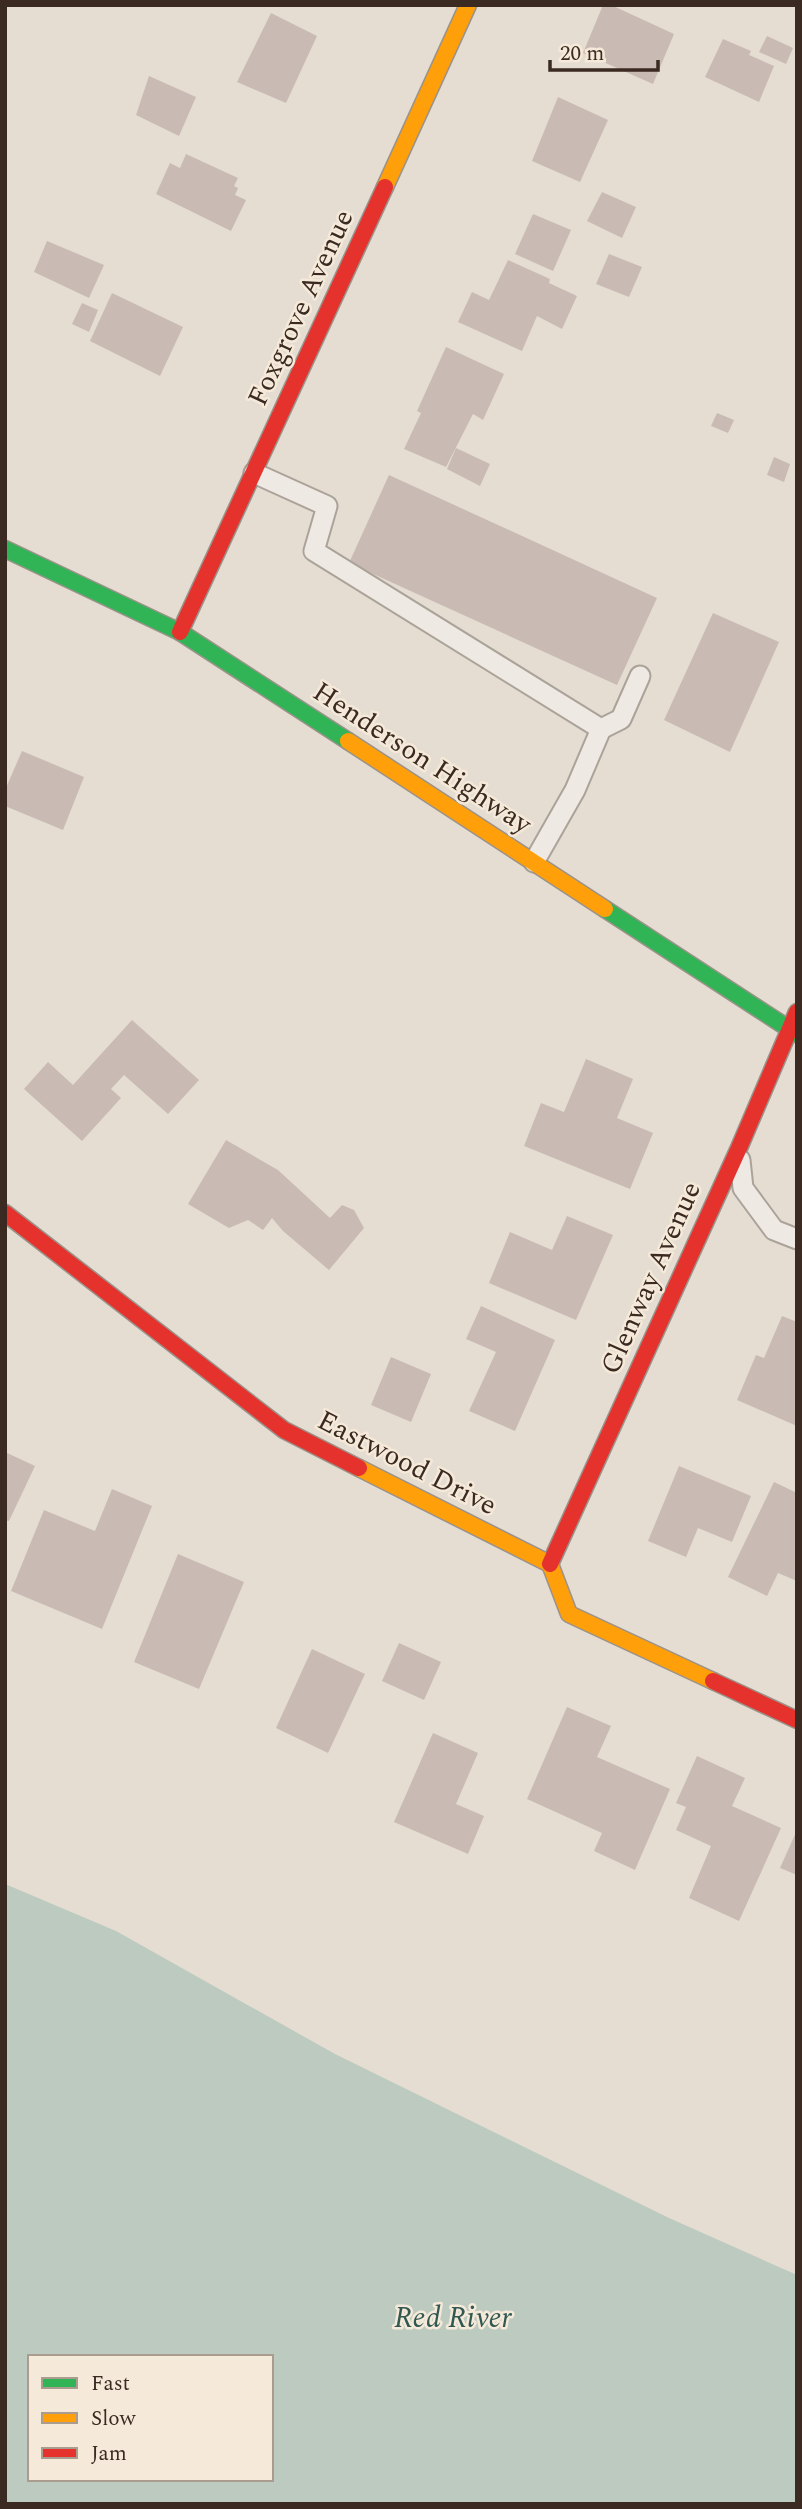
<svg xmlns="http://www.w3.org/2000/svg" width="802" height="2509" font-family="Spectral,serif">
	<rect width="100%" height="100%" fill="#e5ddd2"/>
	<path fill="#bccac0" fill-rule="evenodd" d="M5 1884 116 1931 335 2054 669 2218 797 2275V2504H5ZM30 2357H271V2479H30Z"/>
	<g fill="#c9bbb3">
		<path d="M603 5H611L674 34 653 84 583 53Z"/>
		<path d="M271 13 317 36 286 103 237 82Z"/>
		<path d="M767 36 793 48 786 64 759 52Z"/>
		<path d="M723 39 751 51 749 55 774 66 759 102 705 77Z"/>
		<path d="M149 76 196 97 179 136 136 115Z"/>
		<path d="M558 97 608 120 580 182 532 161Z"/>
		<path d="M186 154 238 178 234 186 238 188 235 195 246 200 231 231 156 194 170 163 180 168Z"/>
		<path d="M602 192 636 207 622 238 587 221Z"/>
		<path d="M533 214 571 230 553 271 515 254Z"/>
		<path d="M47 241 104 265 89 298 34 272Z"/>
		<path d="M609 254 642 267 629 297 596 284Z"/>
		<path d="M508 260 550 279 549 283 577 296 562 329 537 316 522 351 458 322 472 292 489 300Z"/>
		<path d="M112 293 183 327 160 376 90 341Z"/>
		<path d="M82 303 98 310 89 332 72 324Z"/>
		<path d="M446 347 504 374 483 420 473 414 446 467 404 449 421 413 417 411Z"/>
		<path d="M717 413 734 420 728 433 711 426Z"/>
		<path d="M456 448 490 464 480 486 447 469Z"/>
		<path d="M774 457 790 464 784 482 767 475Z"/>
		<path d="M389 475 657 598 617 685 349 563Z"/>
		<path d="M713 613 779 642 730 752 664 720Z"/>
		<path d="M22 751 84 777 63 830 5 806V790Z"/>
		<path d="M132 1020 199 1080 168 1114 124 1075 111 1089 121 1098 82 1141 24 1089 48 1062 73 1085Z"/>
		<path d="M586 1059 633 1079 617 1118 653 1133 630 1189 524 1146 541 1103 564 1112Z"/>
		<path d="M226 1140 278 1170 330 1218 342 1205 354 1210 364 1228 329 1270 283 1231 272 1218 263 1230 248 1220 229 1228 188 1204Z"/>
		<path d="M567 1216 613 1235 576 1320 489 1283 510 1232 552 1250Z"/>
		<path d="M481 1306 555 1340 515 1431 469 1411 496 1352 466 1339Z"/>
		<path d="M782 1316 797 1322V1426L737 1400 756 1355 764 1358Z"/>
		<path d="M391 1357 431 1374 411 1422 371 1405Z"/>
		<path d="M5 1452 35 1466 9 1521 5 1520Z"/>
		<path d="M679 1466 751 1496 732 1542 698 1528 686 1557 648 1541Z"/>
		<path d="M774 1482 797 1493V1581L778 1573 767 1596 728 1577Z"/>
		<path d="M112 1489 152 1506 102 1629 11 1591 44 1510 95 1531Z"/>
		<path d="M178 1554 244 1582 199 1689 134 1662Z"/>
		<path d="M399 1643 441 1662 424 1700 382 1681Z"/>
		<path d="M312 1649 365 1674 328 1753 276 1728Z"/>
		<path d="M567 1707 611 1726 597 1757 670 1789 635 1870 594 1851 602 1833 527 1799Z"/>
		<path d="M433 1733 478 1753 456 1804 484 1816 468 1854 394 1822Z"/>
		<path d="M697 1756 745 1778 732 1806 781 1828 739 1921 689 1898 711 1846 676 1830 686 1807 676 1803Z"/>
		<path d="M797 1830V1875L780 1868Z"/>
	</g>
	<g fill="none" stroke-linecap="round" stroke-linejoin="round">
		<g stroke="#aba39a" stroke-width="23">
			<g id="lane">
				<path d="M254 473 327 506 314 551 601 729 575 790 534 862"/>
				<path d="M601 729 621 719 640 676"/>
				<path d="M740 1160 743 1188 774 1230 797 1239"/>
			</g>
		</g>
		<g stroke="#9b928a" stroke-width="19">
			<g id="fast">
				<path d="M5 549 180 632 348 741"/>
				<path d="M605 909 797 1034"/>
			</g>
		</g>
		<g stroke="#9b928a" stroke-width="19">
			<g id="slow">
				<path d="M385 187 468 5"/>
				<path d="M348 741 605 909"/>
				<path d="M359 1468 550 1564 569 1614 713 1681"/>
			</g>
		</g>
		<g stroke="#9b928a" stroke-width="19">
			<g id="jam">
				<path d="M180 632 385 187"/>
				<path d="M5 1213 284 1430 359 1468"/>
				<path d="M550 1564 739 1148 797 1012"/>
				<path d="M713 1681 797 1720"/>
			</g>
		</g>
		<use href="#lane" stroke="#eee9e3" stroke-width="19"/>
		<use href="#fast" stroke="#30b455" stroke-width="16"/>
		<use href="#slow" stroke="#ff9f0a" stroke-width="16"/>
		<use href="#jam" stroke="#e5322d" stroke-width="16"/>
	</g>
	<g text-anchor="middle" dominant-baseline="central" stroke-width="5" stroke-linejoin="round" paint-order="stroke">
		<g font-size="28" fill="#3a2a21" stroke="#f5e9d9">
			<text transform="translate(301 308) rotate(-65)">Foxgrove Avenue</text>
			<text transform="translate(422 758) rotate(33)">Henderson Highway</text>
			<text transform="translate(651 1278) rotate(-66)">Glenway Avenue</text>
			<text transform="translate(407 1463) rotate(27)">Eastwood Drive</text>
		</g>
		<g font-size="30" font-style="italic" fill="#315952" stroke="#f5e9d9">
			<text x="453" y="2318">Red River</text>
		</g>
	</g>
	<rect width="802" height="2509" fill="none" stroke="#3a2a21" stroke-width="14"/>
	<rect x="28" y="2355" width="245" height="126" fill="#f5e9d9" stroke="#aa9d8f" stroke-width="2"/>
	<rect x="42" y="2378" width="35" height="10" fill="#30b455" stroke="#aa9d8f" stroke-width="2"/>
	<text x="91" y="2390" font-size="21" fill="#3a2a21">Fast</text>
	<rect x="42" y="2413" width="35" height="10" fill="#ff9f0a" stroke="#aa9d8f" stroke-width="2"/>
	<text x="91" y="2425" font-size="21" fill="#3a2a21">Slow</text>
	<rect x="42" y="2448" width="35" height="10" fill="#e5322d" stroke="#aa9d8f" stroke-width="2"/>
	<text x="91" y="2460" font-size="21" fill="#3a2a21">Jam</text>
	<path d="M550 60v10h108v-10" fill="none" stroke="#3a2a21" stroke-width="3.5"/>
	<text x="560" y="60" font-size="21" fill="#3a2a21" stroke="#f5e9d9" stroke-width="5" paint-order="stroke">20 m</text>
</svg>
